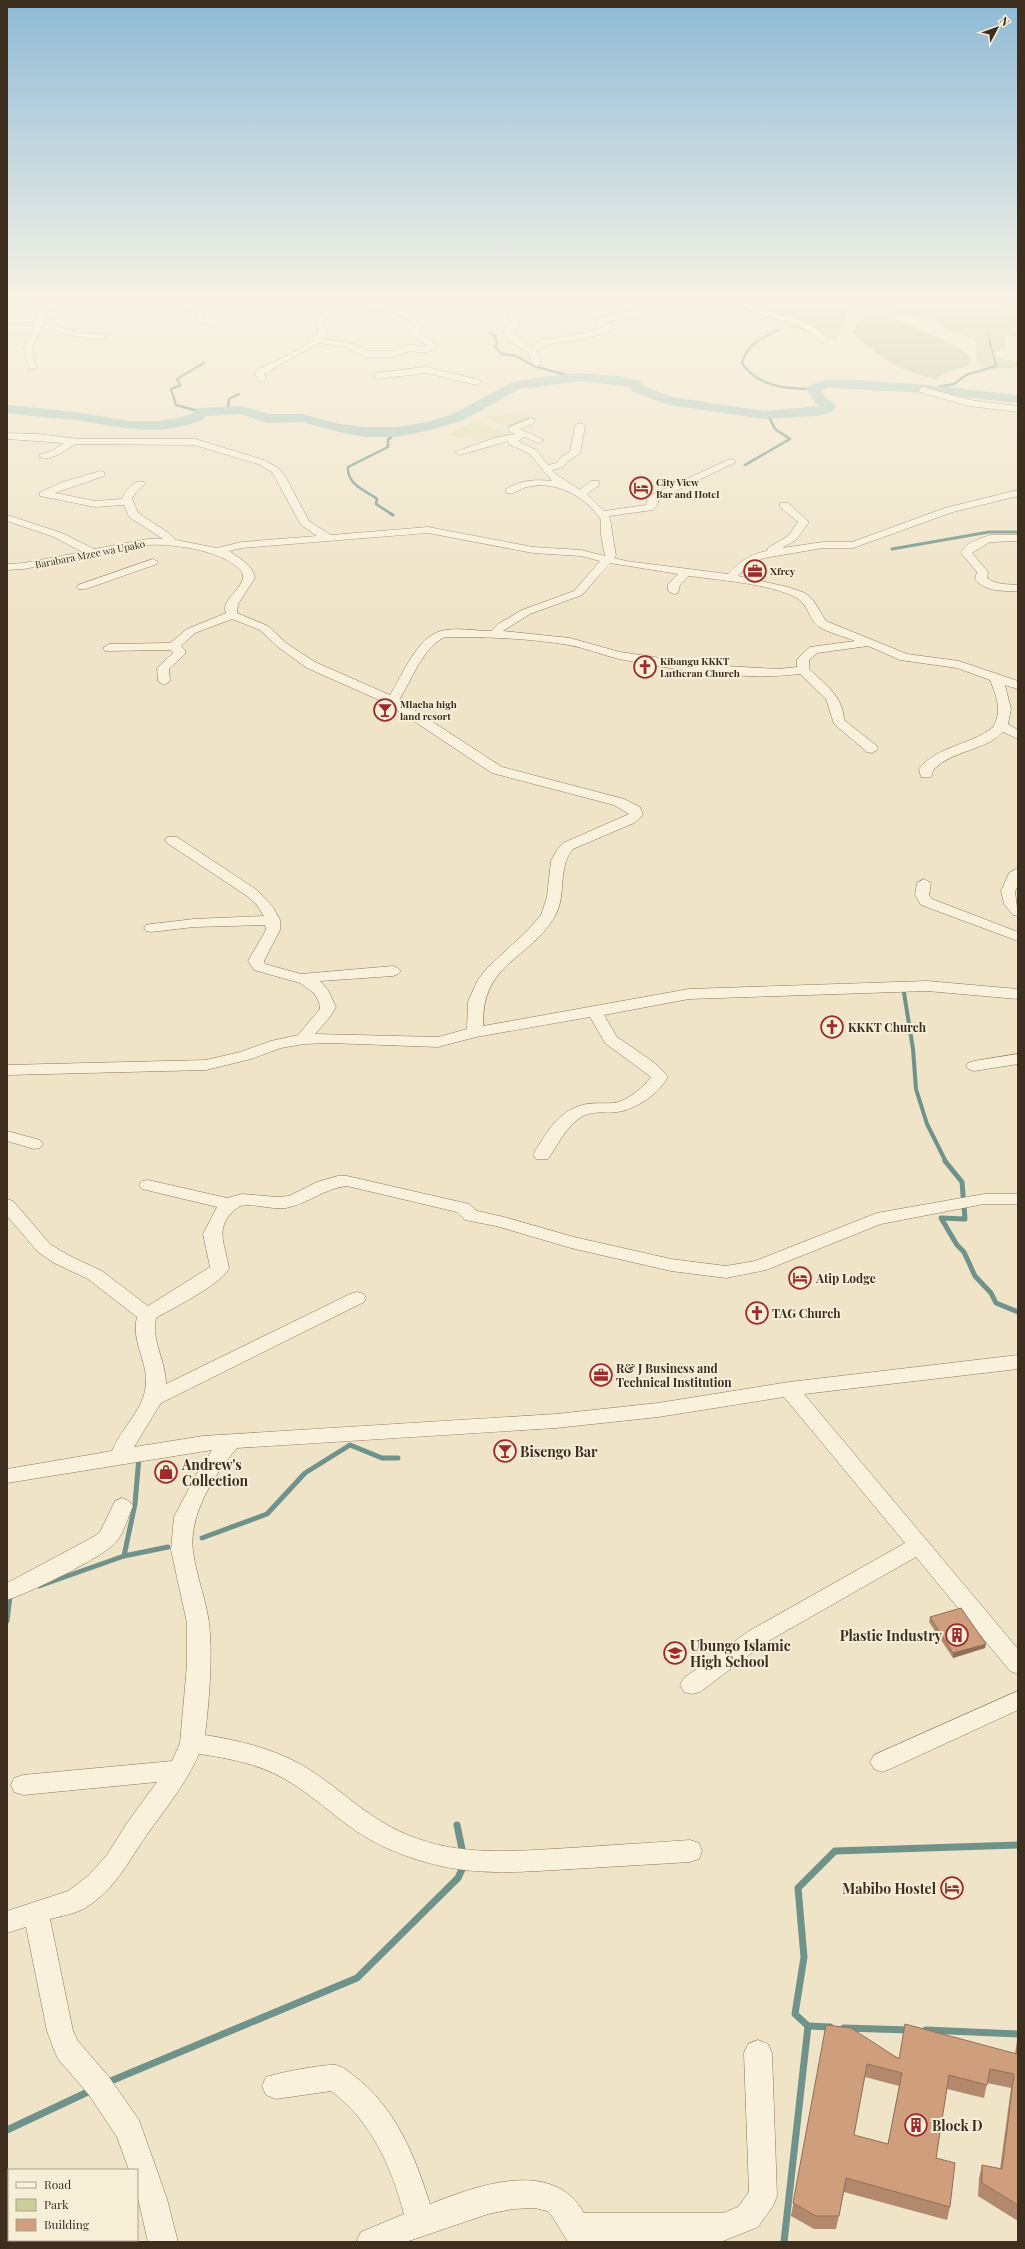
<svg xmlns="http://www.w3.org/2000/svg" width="1025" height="2249" font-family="'Playfair Display',serif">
	<rect width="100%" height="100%" fill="#f0e4c8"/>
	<g fill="#e6deb5">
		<path d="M526 413 533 419 509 427 484 417Z"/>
		<path d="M475 421 512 434 494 440 487 438 479 441 447 434Z"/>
	</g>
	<g fill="#c9cf9b">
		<path d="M714 297H829L851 306 837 339 813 334 721 302Z"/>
		<path d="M882 297H943L953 303 974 307 1018 313V325L1011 330 1018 332V336L1005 335V348L986 356 1018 362V367L986 370 977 362 975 340 948 330 936 321 923 318 891 315 898 310 901 303Z"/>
	</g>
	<path fill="#bfc49a" d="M865 316 892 317 946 341 968 354 971 366 950 371 936 379C900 372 877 356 851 332Z"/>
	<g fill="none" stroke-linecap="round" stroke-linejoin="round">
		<g stroke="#6f938a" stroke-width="2.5">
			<path d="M779 330C763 337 745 345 742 364 760 387 786 389 813 389"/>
			<path d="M490 333 495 336 497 344 495 347 502 354 516 356 534 366 573 377"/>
			<path d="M927 389 954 384 966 375 996 366 988 334"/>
			<path d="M228 410 229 399 239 394"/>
			<path d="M202 412 176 405 171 389 181 385 177 380 180 377 204 363"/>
			<path d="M745 465 790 439 775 429 770 419 764 415"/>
			<path d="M393 515 376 504 377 499C365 490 347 485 348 467L388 447V440L396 432"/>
		</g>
		<g stroke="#6f938a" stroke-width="3">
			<path d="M391 514 393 515"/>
			<path d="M892 549 989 532H1018"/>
		</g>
		<path stroke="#6f938a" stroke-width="4" d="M904 993 913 1049 916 1089 927 1124 946 1162"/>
		<g stroke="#6f938a" stroke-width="5">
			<path d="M945 1161 962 1182 965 1219 941 1218 957 1245 964 1252 975 1276 991 1293 996 1303 1018 1312"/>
			<path d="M202 1538 267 1514 305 1473 350 1445 382 1458H398"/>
			<path d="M124 1556 168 1547"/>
			<path d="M39 1586 124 1556 135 1504 139 1457"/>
			<path d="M7 1621 10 1596H12"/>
		</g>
		<g stroke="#6f938a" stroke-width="7">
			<path d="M457 1825 463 1854"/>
			<path d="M808 2026 830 2027"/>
			<path d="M844 2028 910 2030"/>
			<path d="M926 2030 1018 2034"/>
			<path d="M106 2083 357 1978 458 1878 464 1865"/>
			<path d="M7 2130 92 2090"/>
			<path d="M784 2242 808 2026 795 2014 804 1957 798 1888 835 1851 1018 1845"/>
		</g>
		<path fill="#a9c4bc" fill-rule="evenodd" d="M580 373 619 376 641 381 644 386 672 397 764 411 820 406 816 404 806 389 808 386 825 380H855L927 385 1018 395V403L927 393 827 388 821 391 826 398 836 405 832 412 816 416 764 419 669 405 633 392 630 387 580 381 520 389 463 420 431 430 396 437H365L339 432 302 422 267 423 241 414 206 416C201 422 194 423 187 425 149 436 112 425 74 420 52 418 29 416 7 413V405L76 412 128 421H159L178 418 192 414 197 409 202 408 241 406 269 414H302L340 424 365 427H396L428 422 453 414 511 383 535 378Z"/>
		<g stroke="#8d765c" stroke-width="1">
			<g id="minor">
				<path d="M29 297H51L44 314 83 303 81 297H89L92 302 89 307 43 319V322L76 332 103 334 107 337C98 345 54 330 41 327L32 348 36 368 29 370 24 348 32 331H7V325L33 326 40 300 7 304V300Z"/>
				<path d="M160 297C168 297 199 305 205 311L203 316 219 324 215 326 197 320 195 311 172 305Z"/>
				<path d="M313 297H321L332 308C367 304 392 297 421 323L422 325 419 333 432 340 437 347 425 353 411 351 392 357H365L346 347 318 343 264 374 266 379 265 381H259L255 373 256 371C275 359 308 351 319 331L315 323 318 316 325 311ZM367 309C386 308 399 312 414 325L410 334 411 336 428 346 411 345 391 351H367L351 343 323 339 327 331 323 323 332 313Z"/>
				<path d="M534 297H582L578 299 540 301 521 305 516 308 514 313 520 323 512 333 532 348 538 341 586 333 604 327 596 323V319L642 309 648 301 633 297H671L656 302 648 313 607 322 613 326 612 330 588 338 544 345 537 352 541 364 537 367 531 362 529 353 511 342 503 332 512 323 506 313C509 300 523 299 534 297Z"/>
				<path d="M732 297C744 296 749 304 760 308 785 318 811 317 828 341L821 343C799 313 756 324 732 297Z"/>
				<path d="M426 367 480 380 481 382 477 385 426 373 377 379 373 376 377 373Z"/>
				<path d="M923 387 970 400 1018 406V412L969 406 920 392 918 390Z"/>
				<path d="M531 418 534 419V423L520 429 544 440 539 443 524 437 518 441 536 450 548 465 557 463 561 457 570 452 575 426 577 424H583L585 426 580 453 568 461 563 467 552 470 557 475 580 490 591 481H599V485L587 494 604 511 646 505 647 499 651 495 728 460H734L736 462 659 499 657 506 653 510 609 516C611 520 614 547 616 555L614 558 626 561 728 574C739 562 750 554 767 551L768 548 788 536 798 522 780 507V503H788L809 522 796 540 782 548 823 542H852L945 508 1018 490V496L953 512 853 548H823L764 558 748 565 738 576 788 587 805 593 813 600 826 621 907 654 959 661 1018 681V689L1005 685 1011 709 1008 724 1018 730V739L1003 732C985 751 953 750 934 769 932 771 933 774 931 777H921L919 769C936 746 972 745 993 727 1003 711 996 695 990 680L957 668 900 660 868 646 817 653 809 660V669C825 684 843 696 844 720L877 746 878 749 872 753 867 752 834 724 826 699 800 674C741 681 677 670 619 659 602 655 586 648 569 645 528 638 486 637 445 637 422 648 412 680 399 700L502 767 624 799 640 807 643 815 634 823 573 849C557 868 567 895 555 916 528 962 482 961 483 1026L689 989 927 981 1018 989V999L927 991 689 999 604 1015 617 1037 655 1063 668 1076C661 1093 635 1110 617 1112 605 1114 595 1110 583 1116 566 1126 559 1143 548 1159H536L533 1155C543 1138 554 1118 572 1109 587 1101 599 1104 614 1103 626 1102 645 1086 651 1077L605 1043 590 1017 476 1037 438 1047 330 1043 304 1044 281 1048 251 1059 206 1070 7 1075V1065L206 1060 240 1052 271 1041 298 1035 320 1009 319 1002 314 993 300 983 254 970 248 961 266 930 265 925 194 927 151 932 146 931 144 928 146 925 151 924 194 919 264 916 256 904 247 896 167 843 165 840 167 837H177L257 890 273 907 280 920V930L264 961 265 964 301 974 393 966 398 968 401 971 398 974 393 976 320 981 328 990 336 1007 330 1017 315 1034 438 1037 467 1029 468 1002 477 981 487 968 527 931 541 915 547 897 551 861 557 850 563 843 629 814 614 805 492 773 388 704 307 668 278 647 260 630 232 619 195 633 181 646 185 650V654L169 669 170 681 164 685 158 681 157 668 173 653 170 650 105 651 103 648 109 644 170 643 187 629 226 613C220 599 245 589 243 574 230 551 171 543 147 545 106 550 65 561 24 569L7 570V564L24 563 82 552 54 537 7 521V515L62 533 94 549 148 539H163L129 517 124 505 95 507 40 496V492L63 482 100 471 104 472V476L55 493 95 501 122 499C126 491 133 479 144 482L145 484 136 492 132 499 138 513 169 533 176 540 217 548 242 542 317 536 301 525 272 472 258 464 194 445 75 444 58 455 44 459 39 456 41 454 52 451 64 443 7 439V433L38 434 78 439H195L264 460 278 468 284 474 309 521 331 535 428 527 533 547 581 550 605 556 601 535V520C585 496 556 480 527 487 519 489 514 495 506 493V489C521 480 536 479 552 481L530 454 509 444 508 441 460 455 455 452 494 438 515 434 509 431V427ZM428 533 533 553 581 556 600 561 574 591 522 610 498 624 491 631C475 631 456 627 441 631 417 637 402 676 390 695L315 662 286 643 268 626 237 613 238 604 255 578C253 565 239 558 229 551L242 548ZM610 563 678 574 668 584V591L674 594 678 593 680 585 689 576C719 580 770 584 795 597 808 603 808 618 818 626 828 633 844 636 855 641L810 647 797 659V667L778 669 708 665 620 652 570 638 503 631 530 614 582 595Z"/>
				<path d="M991 535H1018V541L990 542 972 553 988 572 987 578C996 585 1007 584 1018 585V591C1003 591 985 592 975 579L977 572 961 553C965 542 981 538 991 535Z"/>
				<path d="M153 559 158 562 157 564 86 589H78L76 587 78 585Z"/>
				<path d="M1016 869H1018V886L1015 891 1018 916 1013 915 1004 904 1001 891 1009 873Z"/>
				<path d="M924 879 931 883 929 895 932 899 1018 932V941L921 905 915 895 917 883Z"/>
				<path d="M1018 1054V1064L974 1071 968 1069 966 1066 968 1063 974 1061Z"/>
				<path d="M7 1131 40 1140 43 1144 40 1148 34 1149 7 1141Z"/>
				<path d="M338 1176H347L469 1204 477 1211 504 1217 574 1237 671 1259 726 1266 755 1261 877 1213 984 1194H1018V1204H984L881 1224 766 1270 726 1278 671 1271 571 1248 496 1226 465 1220 457 1212 347 1186C325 1188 308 1204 286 1208 271 1210 255 1203 240 1206 212 1226 225 1242 229 1269 218 1286 175 1307 156 1318 151 1341 166 1361 166 1384L350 1294 357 1292 364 1294 366 1298 364 1302 161 1403 134 1447 203 1436 556 1414 658 1403 789 1382 1018 1355V1369L804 1394 1018 1649V1674L1010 1671 916 1557 765 1643 700 1692 692 1694 684 1692 680 1685 684 1678 749 1631 905 1543 784 1397 658 1417 556 1428 237 1448C215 1473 188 1516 193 1551 196 1575 206 1599 209 1623 213 1654 209 1703 205 1735 237 1740 271 1748 300 1764 339 1786 364 1817 408 1835 460 1857 515 1851 569 1848 610 1845 650 1843 690 1840L699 1843 702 1851 699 1859 690 1862C651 1864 611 1867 572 1869 503 1873 458 1878 391 1850 347 1832 322 1800 283 1778 258 1764 228 1758 199 1754 186 1784 165 1809 146 1836 128 1862 114 1891 85 1908 75 1914 61 1916 50 1919L73 2031 78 2041 109 2077 139 2120 167 2199 178 2242H148L137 2194V2170H129L117 2137 89 2095 58 2059 54 2050 47 2031 26 1927 7 1933V1911L68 1891 88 1876 107 1855 127 1823 157 1782 23 1795 14 1792 11 1785 14 1778 23 1775 172 1761 180 1743 187 1665V1623L171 1550 174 1517 196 1475 212 1450 7 1483V1469L112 1451C121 1428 145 1409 146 1383 147 1360 131 1341 137 1317L88 1279 54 1263 38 1252 7 1216V1199L13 1201 50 1244 68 1255 102 1271 148 1306 210 1267 203 1234 217 1207 142 1189 139 1185 142 1181 148 1180 227 1198 242 1194 278 1197 289 1196 317 1182Z"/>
				<path d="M122 1498 129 1501 133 1506C128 1517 124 1533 116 1542 104 1557 27 1594 7 1600V1583L95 1536 100 1532 115 1501Z"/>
				<path d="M1018 1691V1710L890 1769 882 1772 874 1769 870 1762 874 1755Z"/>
				<path d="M758 2040 768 2044 772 2053 777 2196 773 2206 758 2227 723 2241 568 2242 552 2216 547 2211 535 2208 513 2209 488 2214 406 2242H356L361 2232 404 2214C391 2166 372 2122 331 2091L276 2099 266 2095 262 2086 266 2077C277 2073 324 2064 335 2065 342 2066 348 2071 353 2075 395 2106 415 2156 430 2204 476 2186 553 2157 584 2213H723L738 2207 749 2192 744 2053 748 2044Z"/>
			</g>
		</g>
		<use href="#minor" fill="#faf1dc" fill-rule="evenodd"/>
	</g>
	<g fill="#b2896c" fill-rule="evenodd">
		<path d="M930 1617 985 1648 953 1658 929 1622Z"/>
		<path d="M826 2025 899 2058 1015 2054 1018 2033V2221L978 2196 979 2178 982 2165 1000 2169 1011 2088 987 2083 984 2098 947 2089 936 2158 950 2207 947 2220 844 2192 836 2229H814L791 2216ZM865 2077 899 2086 888 2144 854 2135Z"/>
	</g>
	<path fill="#916f58" d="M986 1644 985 1648 953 1658V1653Z"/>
	<g fill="#cf9f7d" stroke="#916f58" fill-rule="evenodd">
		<path d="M961 1608 986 1644 953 1653 930 1617Z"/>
		<path d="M905 2024 1017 2054 1018 2042V2205L982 2183V2165L1002 2169 1014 2074 990 2069 987 2085 949 2075 936 2158 955 2163 950 2207 846 2178 839 2216H816L793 2203 826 2025 851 2028 899 2059ZM867 2064 902 2073 888 2144 854 2135Z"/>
	</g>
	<linearGradient id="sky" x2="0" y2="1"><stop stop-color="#8fbad6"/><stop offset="0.49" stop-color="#f8f3e6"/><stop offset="1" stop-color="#f8f3e6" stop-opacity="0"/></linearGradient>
	<rect width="1025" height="612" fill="url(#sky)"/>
	<defs>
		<g id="hotel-ring" transform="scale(1.15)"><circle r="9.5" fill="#f7eed8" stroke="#9e2a2b" stroke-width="1.5"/><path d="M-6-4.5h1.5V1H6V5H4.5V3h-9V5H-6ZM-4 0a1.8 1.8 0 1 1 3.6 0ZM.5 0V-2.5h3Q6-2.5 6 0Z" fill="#9e2a2b"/></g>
		<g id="office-ring" transform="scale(1.15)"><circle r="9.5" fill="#f7eed8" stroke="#9e2a2b" stroke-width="1.5"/><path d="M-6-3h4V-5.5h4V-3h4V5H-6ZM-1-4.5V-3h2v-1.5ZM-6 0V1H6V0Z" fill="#9e2a2b"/></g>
		<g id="church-ring" transform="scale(1.15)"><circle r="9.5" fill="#f7eed8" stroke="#9e2a2b" stroke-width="1.5"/><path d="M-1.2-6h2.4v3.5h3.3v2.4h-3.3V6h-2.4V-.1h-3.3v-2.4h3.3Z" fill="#9e2a2b"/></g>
		<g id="bar-ring" transform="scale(1.15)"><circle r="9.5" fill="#f7eed8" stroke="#9e2a2b" stroke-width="1.5"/><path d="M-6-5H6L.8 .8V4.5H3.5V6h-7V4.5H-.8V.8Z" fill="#9e2a2b"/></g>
		<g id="shop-ring" transform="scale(1.15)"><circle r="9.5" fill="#f7eed8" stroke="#9e2a2b" stroke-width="1.5"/><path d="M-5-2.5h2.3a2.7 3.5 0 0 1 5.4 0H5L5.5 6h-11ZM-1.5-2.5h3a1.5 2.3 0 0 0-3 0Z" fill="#9e2a2b"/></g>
		<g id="building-ring" transform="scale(1.15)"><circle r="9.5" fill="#f7eed8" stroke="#9e2a2b" stroke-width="1.5"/><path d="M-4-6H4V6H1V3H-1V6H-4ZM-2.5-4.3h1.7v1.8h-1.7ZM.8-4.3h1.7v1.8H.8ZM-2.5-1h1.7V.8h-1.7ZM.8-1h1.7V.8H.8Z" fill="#9e2a2b"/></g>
		<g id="school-ring" transform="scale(1.15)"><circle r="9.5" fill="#f7eed8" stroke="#9e2a2b" stroke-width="1.5"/><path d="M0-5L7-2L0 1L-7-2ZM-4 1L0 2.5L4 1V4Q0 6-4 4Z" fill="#9e2a2b"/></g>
	</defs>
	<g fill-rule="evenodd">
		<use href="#hotel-ring" x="641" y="488"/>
		<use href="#office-ring" x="755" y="571"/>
		<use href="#church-ring" x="645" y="667"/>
		<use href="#bar-ring" x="385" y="710"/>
		<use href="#church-ring" x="832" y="1027"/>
		<use href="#hotel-ring" x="800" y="1278"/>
		<use href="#church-ring" x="757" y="1313"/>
		<use href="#office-ring" x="601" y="1375"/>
		<use href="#bar-ring" x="505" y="1451"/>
		<use href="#shop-ring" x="166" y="1472"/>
		<use href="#building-ring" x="957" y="1635"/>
		<use href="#school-ring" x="675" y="1653"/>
		<use href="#hotel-ring" x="952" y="1888"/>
		<use href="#building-ring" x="916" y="2125"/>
	</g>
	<g text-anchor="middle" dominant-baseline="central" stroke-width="4" stroke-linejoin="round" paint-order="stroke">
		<g font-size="10" font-weight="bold" fill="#3d2e20" stroke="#f7eed8" text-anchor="start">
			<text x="656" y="482">City View<tspan x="656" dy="12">Bar and Hotel</tspan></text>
			<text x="770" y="571">Xfrey</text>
			<text x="660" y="661">Kibangu KKKT<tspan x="660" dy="12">Lutheran Church</tspan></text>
			<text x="400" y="704">Mlacha high<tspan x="400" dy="12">land resort</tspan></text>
		</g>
		<g font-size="10" fill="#3d2e20" stroke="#f7eed8">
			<text transform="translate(90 554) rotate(-11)">Barabara Mzee wa Upako</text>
		</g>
		<g font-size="12" font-weight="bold" fill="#3d2e20" stroke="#f7eed8" text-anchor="start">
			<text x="848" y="1027">KKKT Church</text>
			<text x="816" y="1278">Atip Lodge</text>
			<text x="772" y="1313">TAG Church</text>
			<text x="616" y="1368">R&amp; J Business and<tspan x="616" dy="14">Technical Institution</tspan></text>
		</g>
		<g font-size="14" font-weight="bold" fill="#3d2e20" stroke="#f7eed8" text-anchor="start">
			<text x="520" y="1451">Bisengo Bar</text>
			<text x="182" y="1464">Andrew's<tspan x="182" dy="16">Collection</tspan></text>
			<text x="942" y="1635" text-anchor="end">Plastic Industry</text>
			<text x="690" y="1645">Ubungo Islamic<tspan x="690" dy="16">High School</tspan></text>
			<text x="936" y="1888" text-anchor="end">Mabibo Hostel</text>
			<text x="932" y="2125">Block D</text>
		</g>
	</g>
	<rect width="1025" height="2249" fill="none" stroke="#3d2e20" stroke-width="16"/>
	<rect x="8" y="2169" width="130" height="72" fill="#f7eed8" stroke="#ada18e"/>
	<rect x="16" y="2182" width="20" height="6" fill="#faf1dc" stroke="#ada18e"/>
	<text x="44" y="2189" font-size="12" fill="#3d2e20">Road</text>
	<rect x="16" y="2199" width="20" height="12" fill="#c9cf9b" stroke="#ada18e"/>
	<text x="44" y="2209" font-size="12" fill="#3d2e20">Park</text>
	<rect x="16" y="2219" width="20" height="12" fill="#cf9f7d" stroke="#ada18e"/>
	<text x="44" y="2229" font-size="12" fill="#3d2e20">Building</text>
	<g transform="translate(997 28) rotate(49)" stroke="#f7eed8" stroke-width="3" paint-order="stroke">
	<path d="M0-3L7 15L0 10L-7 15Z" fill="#3d2e20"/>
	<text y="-6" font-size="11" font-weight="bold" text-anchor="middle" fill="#3d2e20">N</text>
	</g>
</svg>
